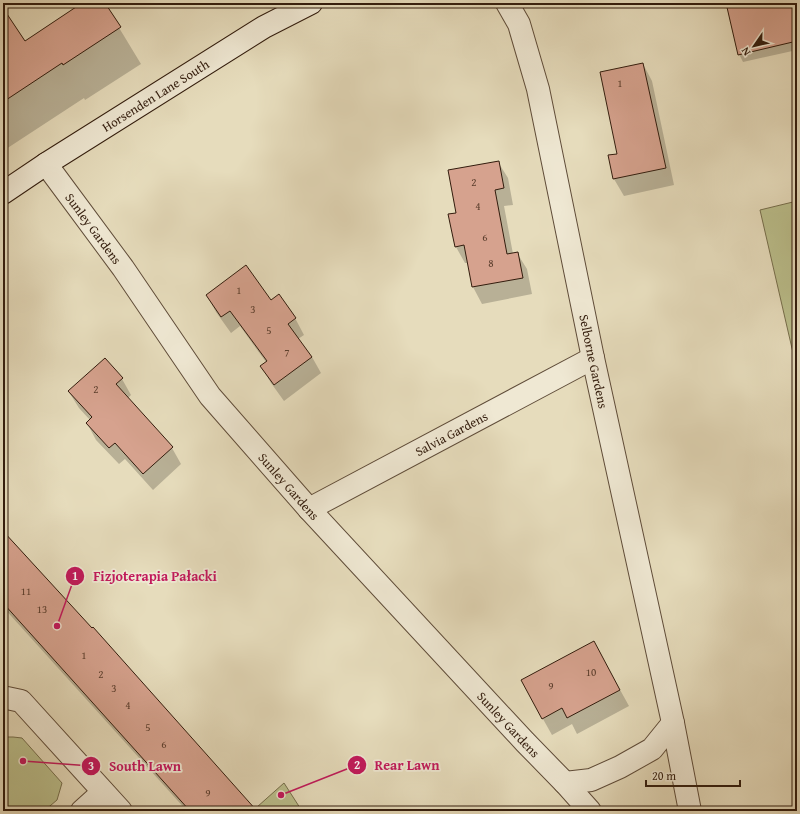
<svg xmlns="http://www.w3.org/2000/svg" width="800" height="814" font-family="'Gentium Book Plus',serif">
	<rect width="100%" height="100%" fill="#e6dcbc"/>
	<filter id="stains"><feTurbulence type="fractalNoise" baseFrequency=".005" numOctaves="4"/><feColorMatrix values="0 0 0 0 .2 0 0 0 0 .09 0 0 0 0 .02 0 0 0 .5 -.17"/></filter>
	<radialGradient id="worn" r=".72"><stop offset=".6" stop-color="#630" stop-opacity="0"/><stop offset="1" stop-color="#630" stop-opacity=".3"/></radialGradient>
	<g fill="#bbbf8c" stroke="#766e4c">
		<path d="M797 201V370L760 210Z"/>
		<path d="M5 737H13L22 738 62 783 57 800 44 811H3V739Z"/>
		<path d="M284 783 302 811H258L257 807Z"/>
	</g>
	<g fill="#0003">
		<path d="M84 3H104L141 64 85 100 84 98 3 151V10L24 42Z"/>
		<path d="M138 3H150L141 8Z"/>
		<path d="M727 3H797V50L743 62 739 54Z"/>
		<path d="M643 64 652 81 674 185 624 196 614 179 610 156 619 154Z"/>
		<path d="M498 162 508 178 513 205 504 206 513 254 517 253 527 269 532 294 482 304 473 287 468 263H465L456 247 450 215 458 214Z"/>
		<path d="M207 296 271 301 295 318 304 335 298 339 312 357 321 373 284 401 271 383 261 366 266 362 240 326 231 333 216 312Z"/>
		<path d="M122 379 131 395 127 399 172 448 181 464 153 490 125 459 119 464 96 440 87 423 90 420 79 408 69 392Z"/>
		<path d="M3 532 256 811H187L3 607Z"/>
		<path d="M603 659 629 706 577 734 572 724 552 735 543 719Z"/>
	</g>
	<g fill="#d6a28e" stroke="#321c0d">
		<path d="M82 3H105L121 27 63 65 62 63 3 102V8L25 41Z"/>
		<path d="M726 3H797V41L738 55Z"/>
		<path d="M643 63 666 168 613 179 608 155 617 154 600 72Z"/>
		<path d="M499 161 504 188 495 190 507 254 518 252 523 278 472 287 464 245 455 247 448 214 456 213 448 170Z"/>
		<path d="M246 265 271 300 279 294 296 318 288 324 312 357 274 385 260 366 267 361 230 311 221 317 206 295Z"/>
		<path d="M105 358 123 378 116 384 173 447 143 474 115 443 109 448 86 423 92 417 68 391Z"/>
		<path d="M3 531 92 628 93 627 257 811H190L3 603Z"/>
		<path d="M594 641 620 690 567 718 562 708 542 719 521 680Z"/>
	</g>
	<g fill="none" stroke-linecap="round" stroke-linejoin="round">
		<g stroke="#5f4c39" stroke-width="24">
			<g id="street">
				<path id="s1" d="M507 3 519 24 538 89 593 358 673 723 690 811"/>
				<path id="s2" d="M46 164 123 268 210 396 309 509 525 742 565 783 590 811"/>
				<path id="s3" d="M309 509 593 358"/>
				<path d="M7 698 21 701 121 811"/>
				<path d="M565 783 591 780 620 767 652 749 673 723"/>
				<path d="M82 811 103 792"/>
			</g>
		</g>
		<g stroke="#321c0d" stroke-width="24">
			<g id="secondary">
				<path id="s4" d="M3 193 46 164 264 27 311 3"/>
			</g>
		</g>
		<use href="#street" stroke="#efe8d3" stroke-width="22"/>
		<use href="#secondary" stroke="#efe8d3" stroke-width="22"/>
	</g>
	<g text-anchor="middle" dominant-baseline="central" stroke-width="3.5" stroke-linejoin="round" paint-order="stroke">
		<g font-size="11" fill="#5b3e2d">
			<text x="620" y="83">1</text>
			<text x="474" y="182">2</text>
			<text x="478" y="206">4</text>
			<text x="485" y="237">6</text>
			<text x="491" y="263">8</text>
			<text x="239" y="290">1</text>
			<text x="253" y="309">3</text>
			<text x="269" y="330">5</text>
			<text x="287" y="352">7</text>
			<text x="96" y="389">2</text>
			<text x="26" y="591">11</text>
			<text x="42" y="609">13</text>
			<text x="84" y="655">1</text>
			<text x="591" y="672">10</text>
			<text x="101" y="674">2</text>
			<text x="551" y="686">9</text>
			<text x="114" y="688">3</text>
			<text x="128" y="705">4</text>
			<text x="148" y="727">5</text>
			<text x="164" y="744">6</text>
			<text x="208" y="793">9</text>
		</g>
		<g font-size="13" fill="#321c0d" stroke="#efe8d3">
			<text stroke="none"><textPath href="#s4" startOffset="181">Horsenden Lane South</textPath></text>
			<text stroke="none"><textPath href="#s2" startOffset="80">Sunley Gardens</textPath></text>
			<text stroke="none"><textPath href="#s1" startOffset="370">Selborne Gardens</textPath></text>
			<text stroke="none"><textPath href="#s3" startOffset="161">Salvia Gardens</textPath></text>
			<text stroke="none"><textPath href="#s2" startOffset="404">Sunley Gardens</textPath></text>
			<text stroke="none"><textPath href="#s2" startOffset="728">Sunley Gardens</textPath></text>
		</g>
	</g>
	<path fill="none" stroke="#c2185b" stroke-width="1.5" d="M57 626L75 576M281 795L357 765M23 761L91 766"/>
	<g fill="#c2185b" stroke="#efe8d3" stroke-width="1.5">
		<circle cx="57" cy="626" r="4"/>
		<circle cx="281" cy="795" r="4"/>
		<circle cx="23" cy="761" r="4"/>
		<circle cx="75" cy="576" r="10"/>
		<circle cx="357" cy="765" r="10"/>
		<circle cx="91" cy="766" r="10"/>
	</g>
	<g font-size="12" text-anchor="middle" font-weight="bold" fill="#fff">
		<text x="75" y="580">1</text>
		<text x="357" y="769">2</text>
		<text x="91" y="770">3</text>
	</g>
	<g font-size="14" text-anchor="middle" font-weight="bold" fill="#c2185b" stroke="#efe8d3" stroke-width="3.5" stroke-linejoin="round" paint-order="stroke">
		<text x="155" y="581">Fizjoterapia Pałacki</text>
		<text x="407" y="770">Rear Lawn</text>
		<text x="145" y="771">South Lawn</text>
	</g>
	<rect width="800" height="814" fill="none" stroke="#e6dcbc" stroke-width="16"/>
	<rect x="4" y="4" width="792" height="806" fill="none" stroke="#321c0d" stroke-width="2"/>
	<rect x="8" y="8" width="784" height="798" fill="none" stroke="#321c0d"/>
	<g transform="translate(754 46) rotate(236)" stroke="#efe8d3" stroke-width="3" paint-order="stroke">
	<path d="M0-3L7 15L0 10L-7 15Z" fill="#321c0d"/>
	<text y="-6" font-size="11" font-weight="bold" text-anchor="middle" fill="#321c0d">N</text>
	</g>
	<path d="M646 780v6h94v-6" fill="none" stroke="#321c0d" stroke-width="2"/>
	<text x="652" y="780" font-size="12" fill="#321c0d" stroke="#efe8d3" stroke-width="3" paint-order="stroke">20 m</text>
	<rect width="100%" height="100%" filter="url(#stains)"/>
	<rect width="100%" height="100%" fill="url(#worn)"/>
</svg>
